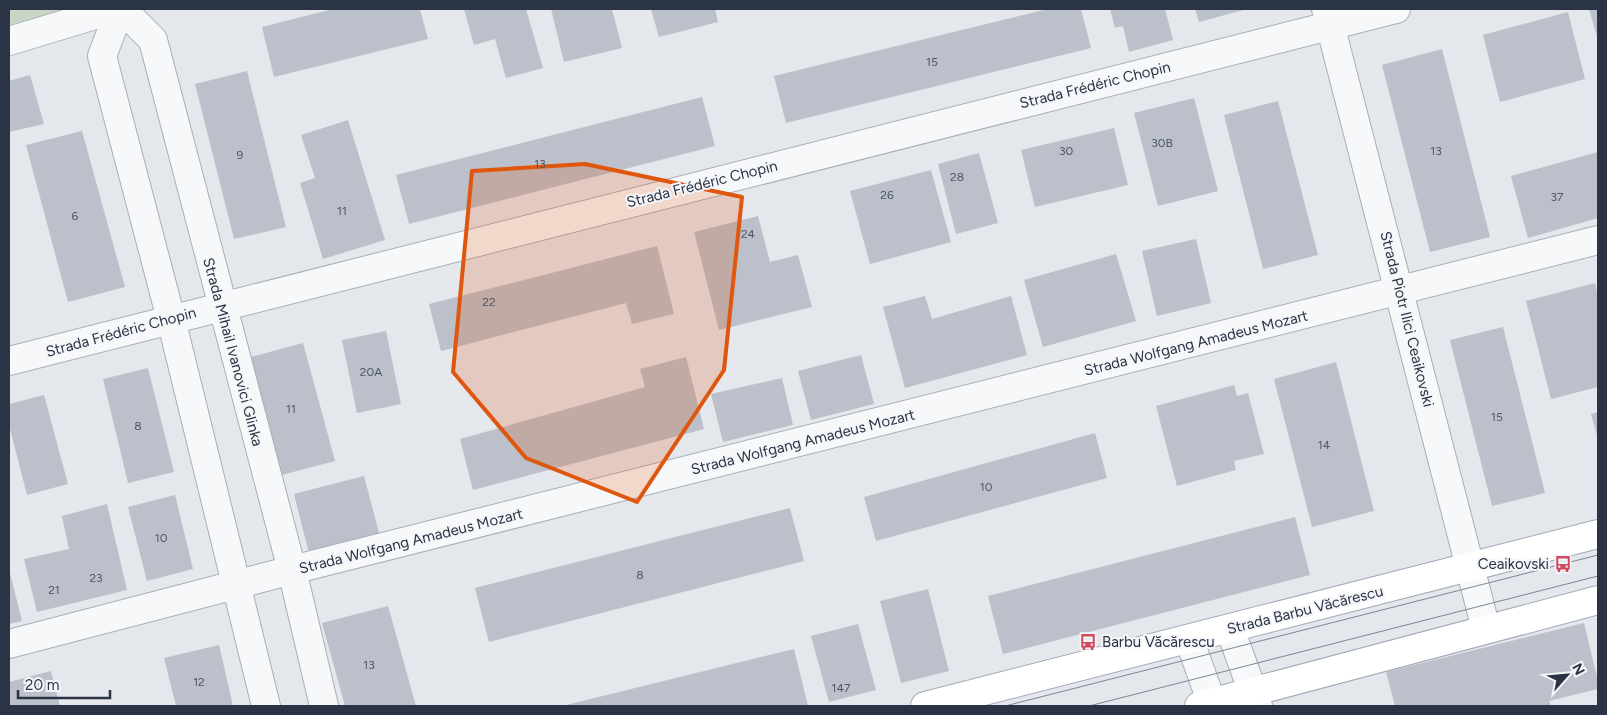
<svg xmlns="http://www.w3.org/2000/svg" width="1607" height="715" font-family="Figtree,sans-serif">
	<rect width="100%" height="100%" fill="#e4e7ec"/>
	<path fill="#c9d6c5" d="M9 9H80L9 29Z"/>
	<g fill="#bbc0ca">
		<path d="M333 9H420L428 39 274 77 262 27Z"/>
		<path d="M464 9H526L543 68 506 78 495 39 474 45Z"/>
		<path d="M551 9H612L622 48 564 62Z"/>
		<path d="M651 9H715L718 22 659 37Z"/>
		<path d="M1048 9H1081L1091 48 786 123 774 76Z"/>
		<path d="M1110 9H1165L1173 40 1129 52 1123 26 1115 28Z"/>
		<path d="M1195 9H1247L1199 22Z"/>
		<path d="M1589 9H1598V40Z"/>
		<path d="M1568 12 1585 79 1500 102 1483 35Z"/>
		<path d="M1442 49 1490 237 1430 252 1382 65Z"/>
		<path d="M247 71 286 227 234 239 195 84Z"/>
		<path d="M30 75 44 124 9 132V81Z"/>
		<path d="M702 97 715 146 409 224 396 175Z"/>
		<path d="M1194 98 1218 191 1158 206 1134 113Z"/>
		<path d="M1278 101 1318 255 1263 269 1224 115Z"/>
		<path d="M348 120 385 240 323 259 300 183 315 178 301 135Z"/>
		<path d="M1114 128 1128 185 1035 207 1021 150Z"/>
		<path d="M82 131 125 287 68 302 26 145Z"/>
		<path d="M1598 152V218L1528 238 1511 176Z"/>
		<path d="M979 153 998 223 956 234 938 164Z"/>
		<path d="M931 170 951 242 870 264 850 191Z"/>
		<path d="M758 216 770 262 798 255 812 307 719 330 694 232Z"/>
		<path d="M1196 239 1211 303 1157 316 1142 251Z"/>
		<path d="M657 246 674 314 632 324 626 303 441 351 429 304Z"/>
		<path d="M1116 254 1136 321 1043 347 1024 280Z"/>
		<path d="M1595 283 1598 297V387L1551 399 1526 301Z"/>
		<path d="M925 296 932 319 1011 296 1027 355 905 388 883 307Z"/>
		<path d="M1503 327 1545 493 1492 506 1450 340Z"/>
		<path d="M386 331 401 404 357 413 342 340Z"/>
		<path d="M303 343 335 461 278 476 247 358Z"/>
		<path d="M861 355 874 404 811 420 798 371Z"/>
		<path d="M686 357 704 429 473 490 460 439 645 387 640 369Z"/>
		<path d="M1336 362 1374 511 1312 527 1274 379Z"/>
		<path d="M148 368 174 472 128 483 103 379Z"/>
		<path d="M782 378 793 425 723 442 711 394Z"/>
		<path d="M1234 385 1237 396 1248 393 1264 454 1234 461 1236 470 1177 486 1156 406Z"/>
		<path d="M44 395 68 484 27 495 9 425V404Z"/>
		<path d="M1598 412V439L1591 414Z"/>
		<path d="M1095 433 1107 478 876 541 864 497Z"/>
		<path d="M364 476 382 544 311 561 294 494Z"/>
		<path d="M175 495 193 569 147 581 128 507Z"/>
		<path d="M107 504 127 590 37 612 24 559 69 549 62 516Z"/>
		<path d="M790 508 804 561 489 642 475 588Z"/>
		<path d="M1295 517 1310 575 1003 654 988 596Z"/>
		<path d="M9 569 22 621 9 624Z"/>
		<path d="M928 589 949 671 901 683 880 601Z"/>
		<path d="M388 606 416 706H345L322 623Z"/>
		<path d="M1584 623 1598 681V689L1549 701 1551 706H1395L1386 672Z"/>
		<path d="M858 624 876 690 829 702 811 636Z"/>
		<path d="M219 645 233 706H176L164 658Z"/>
		<path d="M794 649 808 706H562Z"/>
		<path d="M51 671 60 706H9V682Z"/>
	</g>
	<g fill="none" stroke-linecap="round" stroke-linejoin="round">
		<g stroke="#a9aeb7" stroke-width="30">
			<g id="minor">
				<path d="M120 9 102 56 171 319 266 706"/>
				<path d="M122 9 153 40 292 570 324 706"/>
				<path d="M1326 9 1486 629"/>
				<path d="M9 41 115 9"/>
				<path d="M9 361 1396 9"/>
				<path d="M1230 629 1258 706"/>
				<path d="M1189 639 1213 706"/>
				<path d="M9 644 292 570 1598 240"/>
			</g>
		</g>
		<g stroke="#a3abb8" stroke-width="30">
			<g id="major">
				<path d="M925 706 1598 534"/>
				<path d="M1199 706 1598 600"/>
			</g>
		</g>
		<use href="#minor" stroke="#f7f8fa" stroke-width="28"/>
		<use href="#major" stroke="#fff" stroke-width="28"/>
		<g stroke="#7d8696" stroke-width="1">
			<path d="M1005 706 1598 555"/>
			<path d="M1089 706 1598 576"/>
		</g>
	</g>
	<path fill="#df570f" fill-opacity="0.2" stroke="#df570f" stroke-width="4" stroke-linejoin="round" d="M585 164 742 197 724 370 637 502 526 458 453 372 472 171Z"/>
	<defs>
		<g id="bus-bare" transform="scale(1.35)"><path d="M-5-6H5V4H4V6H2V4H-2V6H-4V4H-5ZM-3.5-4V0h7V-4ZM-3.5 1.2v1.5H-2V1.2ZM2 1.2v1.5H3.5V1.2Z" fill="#d1495b" stroke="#f4f6f9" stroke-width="2.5" paint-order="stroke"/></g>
	</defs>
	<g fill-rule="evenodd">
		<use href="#bus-bare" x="1563" y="564"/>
		<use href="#bus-bare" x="1088" y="642"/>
	</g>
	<g text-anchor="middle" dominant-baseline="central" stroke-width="4" stroke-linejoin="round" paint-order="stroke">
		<g font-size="12" fill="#4f5766">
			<text x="932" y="62">15</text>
			<text x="1162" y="143">30B</text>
			<text x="1066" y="151">30</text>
			<text x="1436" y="151">13</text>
			<text x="240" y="155">9</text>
			<text x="540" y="164">13</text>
			<text x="957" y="177">28</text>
			<text x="887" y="195">26</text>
			<text x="1557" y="197">37</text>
			<text x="342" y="211">11</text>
			<text x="75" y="216">6</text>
			<text x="748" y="234">24</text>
			<text x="489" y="302">22</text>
			<text x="371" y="372">20A</text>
			<text x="291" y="409">11</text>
			<text x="1497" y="417">15</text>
			<text x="138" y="426">8</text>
			<text x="1324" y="445">14</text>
			<text x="986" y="487">10</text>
			<text x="161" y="538">10</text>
			<text x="640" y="575">8</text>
			<text x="96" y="578">23</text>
			<text x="54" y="590">21</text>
			<text x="369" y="665">13</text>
			<text x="199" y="682">12</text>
			<text x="841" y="688">147</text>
		</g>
		<g font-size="15" fill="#2b3445" stroke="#f4f6f9">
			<text transform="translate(1095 85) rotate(-14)">Strada Frédéric Chopin</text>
			<text transform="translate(702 184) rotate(-14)">Strada Frédéric Chopin</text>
			<text transform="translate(1407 319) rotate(76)">Strada Piotr Ilici Ceaikovski</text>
			<text transform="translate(121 332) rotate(-15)">Strada Frédéric Chopin</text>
			<text transform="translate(1196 343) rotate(-14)">Strada Wolfgang Amadeus Mozart</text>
			<text transform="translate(233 352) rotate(75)">Strada Mihail Ivanovici Glinka</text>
			<text transform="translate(803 442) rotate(-14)">Strada Wolfgang Amadeus Mozart</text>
			<text transform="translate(411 541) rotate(-14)">Strada Wolfgang Amadeus Mozart</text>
			<text transform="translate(1305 610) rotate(-14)">Strada Barbu Văcărescu</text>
		</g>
		<g font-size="15" fill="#2b3445" stroke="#f4f6f9" text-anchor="end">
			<text x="1549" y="564">Ceaikovski</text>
			<text x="1102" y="642" text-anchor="start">Barbu Văcărescu</text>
		</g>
	</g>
	<rect width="1607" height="715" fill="none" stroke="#2b3445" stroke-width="20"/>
	<g transform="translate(1567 675) rotate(63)" stroke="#f4f6f9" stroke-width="4" paint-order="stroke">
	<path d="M0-4L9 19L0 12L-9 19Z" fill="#2b3445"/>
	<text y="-8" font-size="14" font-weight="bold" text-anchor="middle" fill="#2b3445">N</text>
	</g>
	<path d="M18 690v8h92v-8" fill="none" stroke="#2b3445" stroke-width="2.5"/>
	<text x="25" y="690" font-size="15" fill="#2b3445" stroke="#f4f6f9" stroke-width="4" paint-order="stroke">20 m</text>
</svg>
